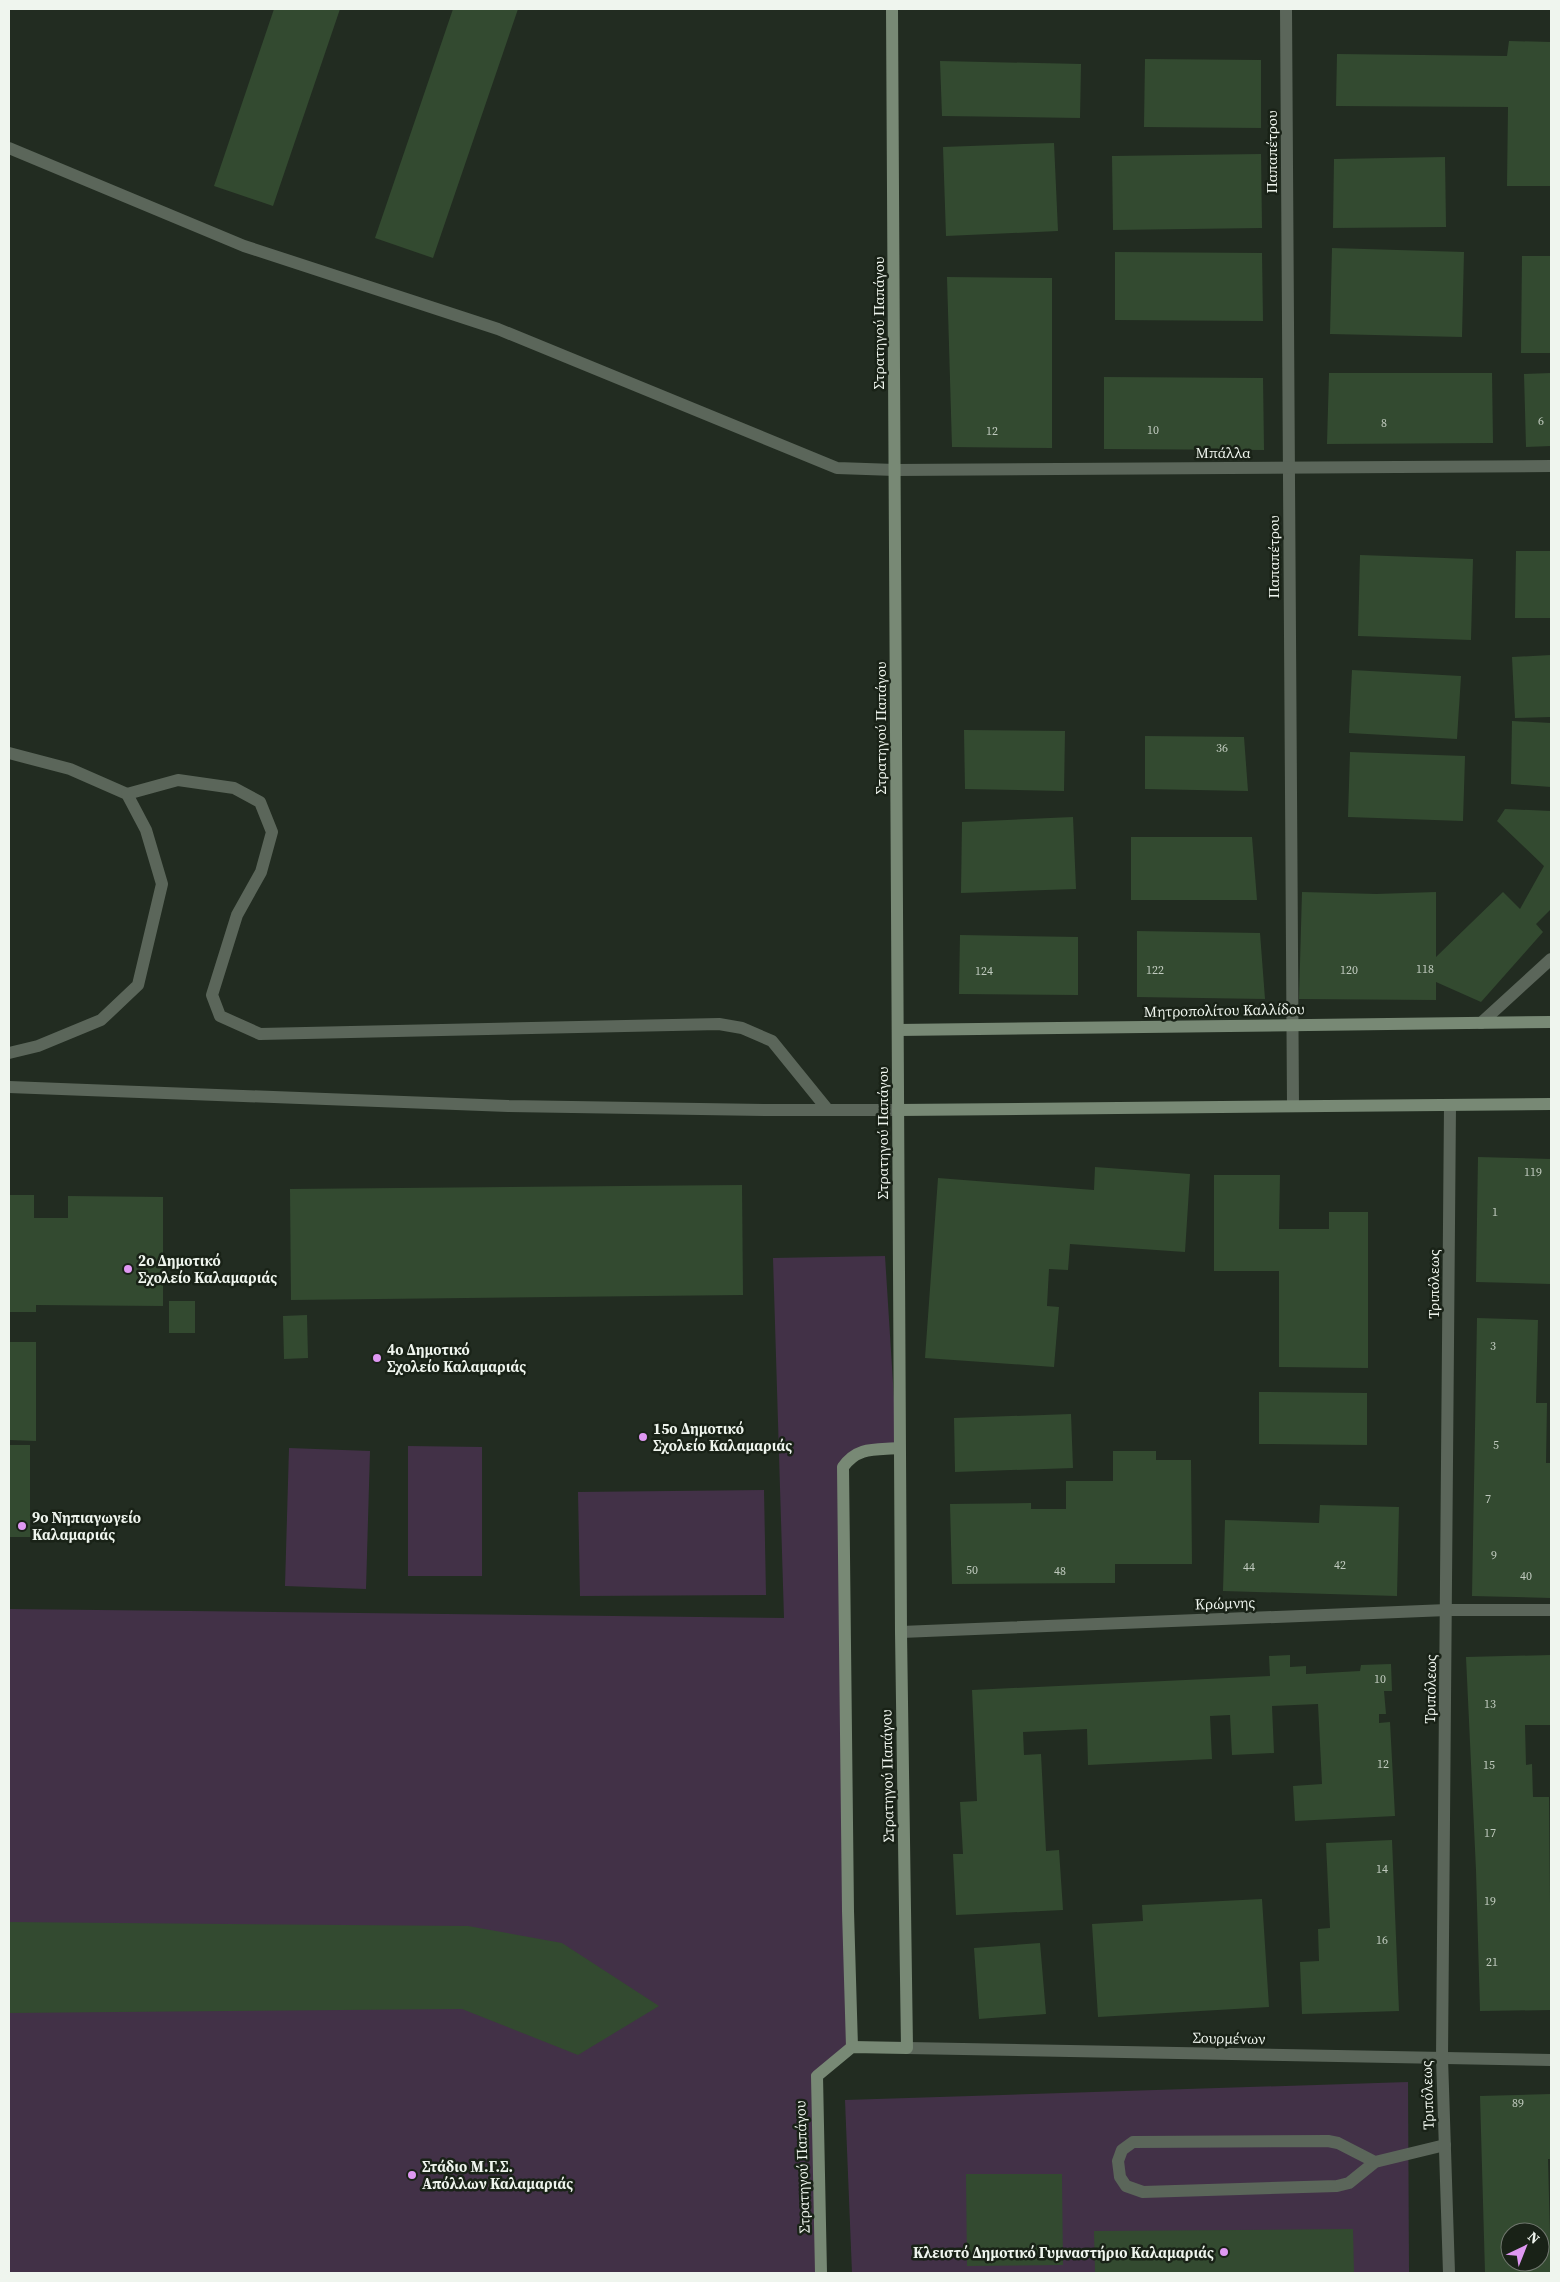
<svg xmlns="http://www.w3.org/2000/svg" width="1560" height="2282" font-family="'Source Serif 4',serif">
	<rect width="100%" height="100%" fill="#222c21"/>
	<g fill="#423147">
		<path d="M885 1256 897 1446 840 1462 849 2044 812 2077 816 2273H9V1609L784 1618 773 1258Z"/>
		<path d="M408 1446 482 1447V1576H408Z"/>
		<path d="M289 1448 370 1451 366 1589 285 1586Z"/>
		<path d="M764 1490 766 1595 580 1596 578 1492Z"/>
		<path d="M1408 2082 1409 2273H852L845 2100Z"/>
	</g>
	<g fill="#334a30" fill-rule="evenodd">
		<path d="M274 9H340L273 206 214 186Z"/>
		<path d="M453 9H518L433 258 375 238Z"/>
		<path d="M1509 41 1551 42V186H1507L1508 107 1336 106 1337 54 1507 56Z"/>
		<path d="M1145 59 1261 60V128L1144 127Z"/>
		<path d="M940 61 1081 64 1080 118 942 116Z"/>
		<path d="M1054 143 1058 231 946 236 943 147Z"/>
		<path d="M1261 154 1262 228 1113 230 1112 156Z"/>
		<path d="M1445 157 1446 227 1333 228 1334 159Z"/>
		<path d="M1332 248 1464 252 1462 337 1330 334Z"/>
		<path d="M1115 252 1262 253 1263 321 1115 320Z"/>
		<path d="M1522 256H1551V353H1521Z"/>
		<path d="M947 277 1052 278V448L952 447Z"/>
		<path d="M1329 373H1492L1493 443 1327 444Z"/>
		<path d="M1551 373V446L1526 447 1524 374Z"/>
		<path d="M1104 377 1263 378 1264 450 1104 449Z"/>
		<path d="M1516 551H1551V618H1515Z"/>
		<path d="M1360 555 1473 559 1471 640 1358 636Z"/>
		<path d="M1551 655V717L1515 718 1512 657Z"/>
		<path d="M1352 670 1461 676 1457 739 1349 733Z"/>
		<path d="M1512 721 1551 723V787L1511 784Z"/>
		<path d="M964 730 1065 731 1064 791 965 789Z"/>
		<path d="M1145 736 1244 737 1248 791 1145 789Z"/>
		<path d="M1350 752 1465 756 1463 821 1348 817Z"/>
		<path d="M1505 809 1551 811V909L1536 924 1543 932 1481 1002 1436 982V1000L1299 999 1302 892 1376 894 1436 892V957L1503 892 1520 909 1544 866 1497 821Z"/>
		<path d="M1073 817 1076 889 961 893 962 822Z"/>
		<path d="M1131 837H1252L1257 900H1131Z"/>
		<path d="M1137 931 1260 933 1265 999 1137 997Z"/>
		<path d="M960 935 1078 937V995L959 994Z"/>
		<path d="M1478 1157 1551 1159V1284L1476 1282Z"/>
		<path d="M1095 1167 1190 1174 1185 1252 1070 1244 1068 1270 1049 1269 1047 1306 1059 1307 1054 1367 925 1358 938 1178 1094 1190Z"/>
		<path d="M1214 1175H1280L1279 1229H1329V1212H1368V1368L1279 1367V1271H1214Z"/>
		<path d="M742 1185 743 1295 291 1300 290 1189Z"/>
		<path d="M9 1195H34V1218H68V1196L163 1197V1306L36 1305V1312H9Z"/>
		<rect x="169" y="1301" width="26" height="32"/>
		<path d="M307 1315 308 1358 284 1359 283 1316Z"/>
		<path d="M1477 1318 1538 1320 1536 1403H1547L1546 1463H1551V1598L1472 1596Z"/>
		<path d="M9 1342H36V1441L9 1440Z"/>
		<path d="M1259 1392 1367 1393V1445L1259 1444Z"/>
		<path d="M1071 1414 1073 1468 955 1472 954 1418Z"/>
		<rect x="9" y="1445" width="21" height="92"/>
		<path d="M1113 1451H1156V1460H1191L1192 1564H1115V1583L952 1584 950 1504 1031 1503V1509H1066V1481H1113Z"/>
		<path d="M1320 1505 1399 1507 1397 1596 1223 1591 1225 1520 1319 1523Z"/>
		<path d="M1290 1655V1667L1306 1666V1674L1360 1671 1361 1665 1391 1664 1392 1691H1384L1386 1714H1379V1723L1390 1722 1395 1816 1295 1821 1293 1786 1322 1784 1318 1704 1272 1706 1274 1753 1232 1755 1230 1715 1210 1716 1212 1759 1088 1765 1087 1729 1023 1732 1024 1755 1041 1754 1046 1851 1059 1850 1063 1910 956 1915 953 1854H963L960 1802 977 1801 972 1690 1270 1676 1269 1656Z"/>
		<path d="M1551 1655V1725H1525L1526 1765 1532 1764 1533 1797H1549L1551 2010 1480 2011 1476 1870 1466 1657Z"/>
		<path d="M1392 1840 1399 2011 1302 2014 1300 1962 1319 1961 1318 1929 1330 1928 1326 1843Z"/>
		<path d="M1262 1899 1269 2007 1098 2017 1092 1924 1143 1921 1142 1905Z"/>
		<path d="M9 1922 468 1926 562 1943 659 2006 578 2055 462 2009 9 2013Z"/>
		<path d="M1040 1943 1046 2014 979 2019 974 1948Z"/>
		<path d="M1551 2094V2159H1548L1551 2273H1485L1480 2096ZM1510 2232H1540V2262H1510Z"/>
		<path d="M966 2174H1062L1063 2265 967 2266Z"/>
		<path d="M1353 2229 1354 2273H1095L1094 2231Z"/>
	</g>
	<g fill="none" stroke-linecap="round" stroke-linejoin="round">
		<g stroke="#5b665a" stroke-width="12">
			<path d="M9 148 244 246 498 329 837 468 895 470"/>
			<path d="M9 753 70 769 127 794 146 830 162 884 138 985 101 1020 38 1046 9 1053"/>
			<path d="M127 794 178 780 234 788 260 802 272 832 261 872 237 915 212 995 220 1016 260 1034 719 1024 742 1028 772 1041 828 1110"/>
			<path d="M9 1087 508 1106 769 1110H898"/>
			<path d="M1375 2162 1349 2183 1337 2186 1143 2192 1126 2186 1120 2177 1118 2161 1122 2150 1133 2142 1328 2141 1338 2143 1375 2162 1445 2145"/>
		</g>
		<g stroke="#5b665a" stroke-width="12">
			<path d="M1286 9 1293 1106"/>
			<path d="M895 470 1551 466"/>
			<path d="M1481 1023 1551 959"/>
			<path d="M901 1632 1447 1610H1551"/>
			<path d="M907 2048 1551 2060"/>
			<path d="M1449 2273 1442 2058 1450 1105"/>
		</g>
		<g stroke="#788975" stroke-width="12">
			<path d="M898 1030 1551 1022"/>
			<path d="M898 1110 1551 1104"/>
			<path d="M852 2047 848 1911 843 1467C858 1446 876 1450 899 1448"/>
			<path d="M821 2273 817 2076 852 2047 907 2048 901 1632 892 9"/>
		</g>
	</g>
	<g fill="#df98f2" stroke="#192217" stroke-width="2">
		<circle cx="128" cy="1269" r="5"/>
		<circle cx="377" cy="1358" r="5"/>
		<circle cx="643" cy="1437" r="5"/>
		<circle cx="22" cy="1526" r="5"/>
		<circle cx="412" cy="2175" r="5"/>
		<circle cx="1224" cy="2252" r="5"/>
	</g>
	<g text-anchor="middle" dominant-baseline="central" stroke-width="5" stroke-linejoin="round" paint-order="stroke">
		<g font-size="12" fill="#c0cabe">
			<text x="1541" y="421">6</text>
			<text x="1384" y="423">8</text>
			<text x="1153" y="430">10</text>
			<text x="992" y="431">12</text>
			<text x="1222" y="748">36</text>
			<text x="1425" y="969">118</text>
			<text x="1155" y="970">122</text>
			<text x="1349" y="970">120</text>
			<text x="984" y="971">124</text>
			<text x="1533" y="1172">119</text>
			<text x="1495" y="1212">1</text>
			<text x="1493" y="1346">3</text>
			<text x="1496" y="1445">5</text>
			<text x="1488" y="1499">7</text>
			<text x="1494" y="1555">9</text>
			<text x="1340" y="1565">42</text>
			<text x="1249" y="1567">44</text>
			<text x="972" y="1570">50</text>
			<text x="1060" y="1571">48</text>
			<text x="1526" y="1576">40</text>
			<text x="1380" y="1679">10</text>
			<text x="1490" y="1704">13</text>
			<text x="1383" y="1764">12</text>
			<text x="1489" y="1765">15</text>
			<text x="1490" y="1833">17</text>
			<text x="1382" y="1869">14</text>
			<text x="1490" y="1901">19</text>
			<text x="1382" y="1940">16</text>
			<text x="1492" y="1962">21</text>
			<text x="1518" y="2103">89</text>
		</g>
		<g font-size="15" fill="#eff5ee" stroke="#192217">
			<text transform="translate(1271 152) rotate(-90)">Παπαπέτρου</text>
			<text transform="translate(878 323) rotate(-90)">Στρατηγού Παπάγου</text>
			<text x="1223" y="452">Μπάλλα</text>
			<text transform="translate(1273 557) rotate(-90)">Παπαπέτρου</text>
			<text transform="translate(880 728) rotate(-90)">Στρατηγού Παπάγου</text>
			<text transform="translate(1224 1010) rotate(-1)">Μητροπολίτου Καλλίδου</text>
			<text transform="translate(882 1133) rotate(-90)">Στρατηγού Παπάγου</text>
			<text transform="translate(1433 1284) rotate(-90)">Τριπόλεως</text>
			<text transform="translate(1225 1603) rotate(-2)">Κρώμνης</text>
			<text transform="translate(1430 1689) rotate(-89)">Τριπόλεως</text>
			<text transform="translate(887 1776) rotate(-91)">Στρατηγού Παπάγου</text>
			<text transform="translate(1229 2038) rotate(1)">Σουρμένων</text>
			<text transform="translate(1427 2095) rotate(-92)">Τριπόλεως</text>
			<text transform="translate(802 2167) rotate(-92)">Στρατηγού Παπάγου</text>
		</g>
		<g font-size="15" font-weight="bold" fill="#eff5ee" stroke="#192217" text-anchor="start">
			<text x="138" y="1260">2ο Δημοτικό<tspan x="138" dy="17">Σχολείο Καλαμαριάς</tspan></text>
			<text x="387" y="1349">4ο Δημοτικό<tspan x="387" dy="17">Σχολείο Καλαμαριάς</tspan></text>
			<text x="653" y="1428">15ο Δημοτικό<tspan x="653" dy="17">Σχολείο Καλαμαριάς</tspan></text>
			<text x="32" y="1517">9ο Νηπιαγωγείο<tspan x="32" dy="17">Καλαμαριάς</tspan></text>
			<text x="422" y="2166">Στάδιο Μ.Γ.Σ.<tspan x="422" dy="17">Απόλλων Καλαμαριάς</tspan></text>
			<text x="1214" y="2252" text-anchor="end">Κλειστό Δημοτικό Γυμναστήριο Καλαμαριάς</text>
		</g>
	</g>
	<rect width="1560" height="2282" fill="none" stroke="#eff5ee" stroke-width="20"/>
	<g transform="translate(1525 2247) rotate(43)"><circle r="24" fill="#192217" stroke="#6f766d"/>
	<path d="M0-4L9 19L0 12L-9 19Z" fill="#df98f2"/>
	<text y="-8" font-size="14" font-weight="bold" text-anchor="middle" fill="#eff5ee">N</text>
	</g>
</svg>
